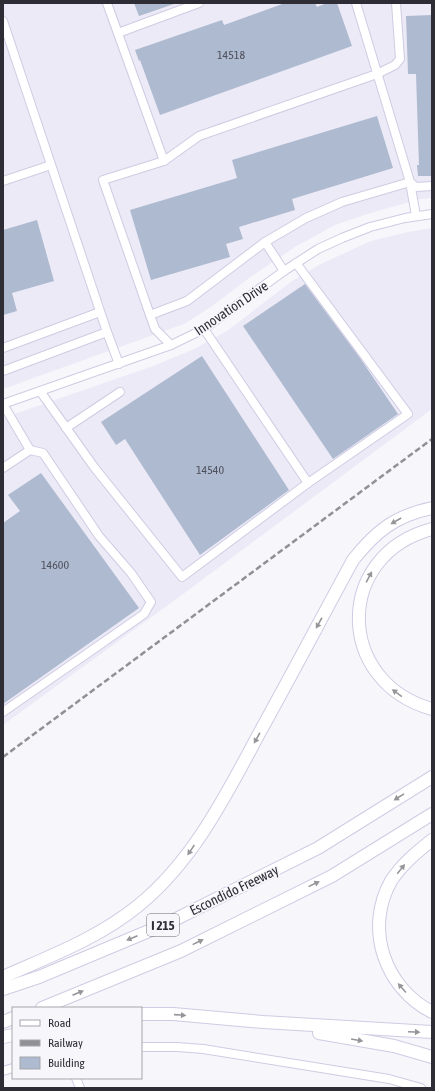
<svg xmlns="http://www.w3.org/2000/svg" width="435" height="1091" font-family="'Asap Condensed',sans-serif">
	<rect width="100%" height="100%" fill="#f7f6fb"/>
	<g fill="#eceaf7">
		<path d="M3 3H432V198L420 199 367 214 335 225 295 247 249 278 211 307 184 324 3 389Z"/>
		<path d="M432 228V409L175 600 3 725V418L153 366 192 350 227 331 292 281 321 264 371 241 408 232Z"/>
	</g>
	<g fill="#aebacf">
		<path d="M134 3H173L174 4 139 16Z"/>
		<path d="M285 3H315L317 7 327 3H337L352 46 160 115 140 60 139 61 135 50 222 20 224 25Z"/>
		<path d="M432 15V176H418L417 165H419L416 74H408L406 16Z"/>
		<path d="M377 116 393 168 292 199 295 210 239 227 243 239 226 244 230 257 151 280 130 210 237 178 232 160Z"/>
		<path d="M37 220 54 281 12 293 17 311 3 315V230Z"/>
		<path d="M305 284 360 358 398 414 333 459 243 326Z"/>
		<path d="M202 356 289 490 200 555 125 439 116 445 101 422Z"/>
		<path d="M41 473 139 608 3 704V523L20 511 8 495Z"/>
	</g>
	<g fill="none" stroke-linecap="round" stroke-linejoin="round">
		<g stroke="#cfcbe3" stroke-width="10">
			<g id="minor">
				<path d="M107 3 164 161 103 180 150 315"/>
				<path d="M356 3 410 182 416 187 432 186"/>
				<path d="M3 21 107 332 119 364"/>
				<path d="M118 33 199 3"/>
				<path d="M164 161 199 136 377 74 395 65 400 59 396 3"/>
				<path d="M3 181 51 165"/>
				<path d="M265 242 306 218 342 202 410 182 416 216"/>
				<path d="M296 263 408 414 308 483"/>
				<path d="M171 345 155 329 150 315 187 301 265 242 284 271"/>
				<path d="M3 348 100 312"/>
				<path d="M3 371 107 332"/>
				<path d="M40 391 94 467 182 577 308 483 204 329"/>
				<path d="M3 404 171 345 204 329 284 271 318 249 342 238 370 227 405 218 432 214"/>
				<path d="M66 428 120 392"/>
				<path d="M3 468 30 450"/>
				<path d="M3 712 144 614 151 602 131 573 99 536 43 453 30 450 3 404"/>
				<path d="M141 1047H177L203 1049 389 1079 421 1088"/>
				<path d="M3 1071 13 1068"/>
				<path d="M76 1078 80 1088"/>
			</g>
		</g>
		<g stroke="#cfcbe3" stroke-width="14">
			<g id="highway">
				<path d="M432 529C334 555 335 682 432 709"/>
				<path d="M432 840C417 852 402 864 391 881 364 929 385 988 432 1012"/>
				<path d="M3 977C50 956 99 938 139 905 195 859 227 793 261 730 292 674 322 617 353 560 376 531 395 516 432 508"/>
				<path d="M3 989 39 977 168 923 318 848 432 777"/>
				<path d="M42 1008 181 951 332 876 432 814"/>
				<path d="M141 1014H173L263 1022 432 1032"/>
				<path d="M3 1022 13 1018"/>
				<path d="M319 1033 394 1046 432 1057"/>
				<path d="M3 1037 13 1035"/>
			</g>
		</g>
		<use href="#minor" stroke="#fff" stroke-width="8"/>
		<use href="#highway" stroke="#fff" stroke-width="12"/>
		<path stroke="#919097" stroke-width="2.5" stroke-dasharray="6 3" stroke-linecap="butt" d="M3 757 432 439"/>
	</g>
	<defs><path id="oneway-solid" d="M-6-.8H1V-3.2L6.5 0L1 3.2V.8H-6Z"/></defs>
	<g fill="#96969a">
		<use href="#oneway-solid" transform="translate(396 521) rotate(150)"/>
		<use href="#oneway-solid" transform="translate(369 577) rotate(-62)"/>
		<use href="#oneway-solid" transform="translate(319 623) rotate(119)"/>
		<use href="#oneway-solid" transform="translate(397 693) rotate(-144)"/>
		<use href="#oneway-solid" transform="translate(257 738) rotate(119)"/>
		<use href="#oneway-solid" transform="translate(399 797) rotate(148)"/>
		<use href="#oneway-solid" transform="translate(191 850) rotate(124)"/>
		<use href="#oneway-solid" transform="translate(401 869) rotate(-51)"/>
		<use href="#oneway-solid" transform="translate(314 884) rotate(-26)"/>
		<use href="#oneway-solid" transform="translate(132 938) rotate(157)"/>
		<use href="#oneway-solid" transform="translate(198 942) rotate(-26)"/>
		<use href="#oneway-solid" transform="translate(402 988) rotate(-131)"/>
		<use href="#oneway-solid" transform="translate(78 993) rotate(-23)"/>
		<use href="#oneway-solid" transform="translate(180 1015) rotate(4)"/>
		<use href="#oneway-solid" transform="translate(414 1032) rotate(2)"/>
		<use href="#oneway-solid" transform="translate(357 1040) rotate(10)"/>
	</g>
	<g text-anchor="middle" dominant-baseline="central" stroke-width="3.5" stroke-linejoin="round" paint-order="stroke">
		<g font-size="12" fill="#4e505c">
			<text x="231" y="55">14518</text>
			<text x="210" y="470">14540</text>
			<text x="55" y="565">14600</text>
		</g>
		<rect fill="#f7f6fb" stroke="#6a6970" stroke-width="1" x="147" y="914" width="32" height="22" rx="3"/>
		<g font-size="13" font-weight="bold" fill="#2e2c35">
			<text x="163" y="925">I 215</text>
		</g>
		<g font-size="14" fill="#2e2c35" stroke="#f7f6fb">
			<text transform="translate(231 308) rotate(-34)">Innovation Drive</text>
			<text transform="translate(234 890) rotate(-26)">Escondido Freeway</text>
		</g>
	</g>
	<rect width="435" height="1091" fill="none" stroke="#2e2c35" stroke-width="8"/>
	<rect x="12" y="1007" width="130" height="72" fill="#f7f6fb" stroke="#a7a5ac"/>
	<rect x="20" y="1020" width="20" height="6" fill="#ffffff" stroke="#a7a5ac"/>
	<text x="48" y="1027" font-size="12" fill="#2e2c35">Road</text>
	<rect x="20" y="1040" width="20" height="6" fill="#919097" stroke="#a7a5ac"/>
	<text x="48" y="1047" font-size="12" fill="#2e2c35">Railway</text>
	<rect x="20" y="1057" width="20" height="12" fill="#aebacf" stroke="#a7a5ac"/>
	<text x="48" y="1067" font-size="12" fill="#2e2c35">Building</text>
</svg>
